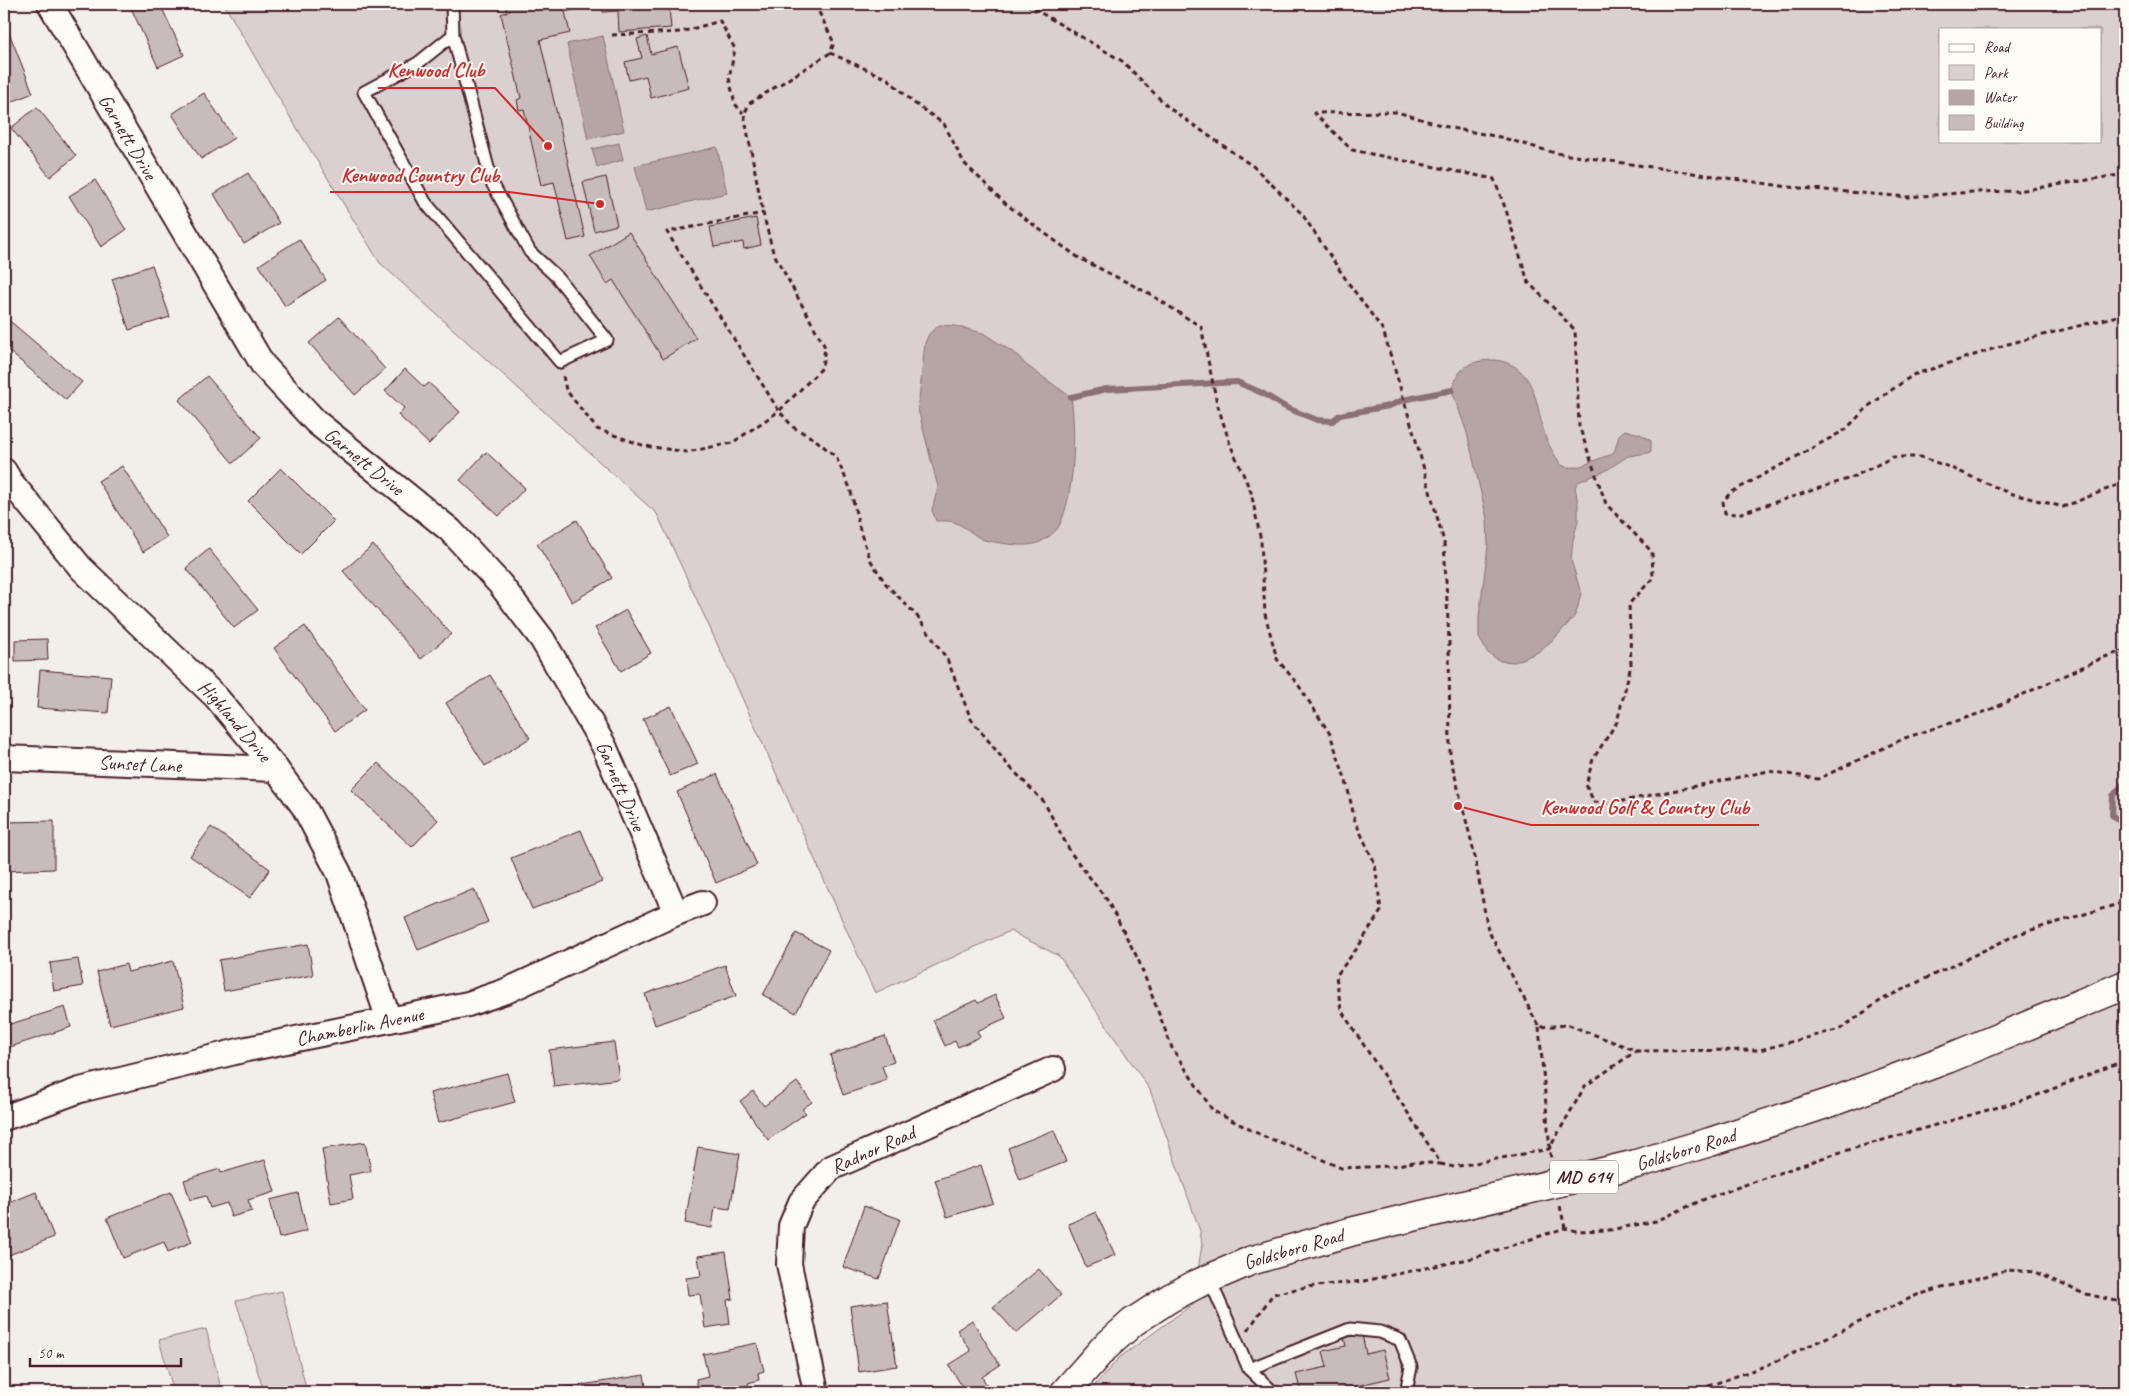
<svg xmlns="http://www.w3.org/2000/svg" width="2129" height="1396" font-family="Caveat,sans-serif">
	<rect width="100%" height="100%" fill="#f2efeb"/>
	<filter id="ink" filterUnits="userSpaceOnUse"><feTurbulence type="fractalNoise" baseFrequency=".02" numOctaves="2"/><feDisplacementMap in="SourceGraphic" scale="10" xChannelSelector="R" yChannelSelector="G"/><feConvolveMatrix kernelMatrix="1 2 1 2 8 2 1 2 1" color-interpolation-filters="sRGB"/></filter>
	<g filter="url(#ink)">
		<g fill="#d9d0cf" stroke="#92787d" fill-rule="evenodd">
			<path d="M224 4H2125V1392H1089L1119 1358 1193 1304 1202 1244 1200 1231 1150 1090 1059 956 1010 931 875 993 734 680 657 514 380 263 287 112ZM1940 29H2100V141H1940Z"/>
			<path d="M282 1291 306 1388 291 1392H264L236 1301Z"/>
			<path d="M206 1329 222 1392H174L159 1340Z"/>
		</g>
		<g fill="#b7a5a6" stroke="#8b6f75">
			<path d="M603 36 624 131 588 139 567 44Z"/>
			<path d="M619 143 623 160 597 167 592 149Z"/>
			<path d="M717 147 727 193 646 212 635 166Z"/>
			<path d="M939 325 955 326 983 333 1017 355 1026 365 1071 397C1076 432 1075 494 1059 526 1054 534 1043 542 1034 544 1020 547 1002 543 988 541 977 539 968 528 958 524 952 520 943 521 936 521L932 510 938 487 918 409 925 343 929 334Z"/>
			<path d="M1495 360C1535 365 1536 403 1544 434 1548 445 1555 455 1561 465 1578 473 1594 458 1611 455L1615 450 1619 435 1625 430 1640 434 1651 441V451L1648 453 1628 456 1605 471 1578 482 1575 487 1578 503V521L1573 540 1571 560 1581 593 1577 610 1574 617 1555 638 1538 652 1515 662 1500 661 1488 653 1479 638V617L1488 546 1487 519 1467 433 1452 390C1459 365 1470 361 1495 360Z"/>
		</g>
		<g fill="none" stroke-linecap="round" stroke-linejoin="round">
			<g stroke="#8b6f75" stroke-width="6">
				<path d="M1071 397 1107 389 1237 382 1262 393 1287 408 1317 420 1332 421 1340 415 1389 406 1403 400 1452 390"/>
				<path d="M2125 727V729"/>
				<path d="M2125 782 2113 796 2112 815 2125 826"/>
			</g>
		</g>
		<g fill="#c8bbbb" stroke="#4a1f2b">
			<path d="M140 4H160L184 55 158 67 131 8Z"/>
			<path d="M505 4H600L565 12 570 33 540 40 585 237 568 241 554 182 541 185 524 109 519 110 517 100 521 98 501 14 507 12Z"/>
			<path d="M602 4H709L669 7 671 28 619 32 618 11 603 12Z"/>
			<path d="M8 30 33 93 4 105V32Z"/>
			<path d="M647 36 651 54 678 47 689 88 651 98 646 76 629 80 625 62 642 58 637 39Z"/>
			<path d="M204 93 234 138 201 159 172 114Z"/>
			<path d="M37 107 76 156 50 177 11 128Z"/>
			<path d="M248 173 279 223 244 244 214 194Z"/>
			<path d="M606 177 617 225 594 231 583 182Z"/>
			<path d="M95 180 126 230 101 247 69 196Z"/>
			<path d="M756 218 761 245 744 249 743 242 714 247 710 227Z"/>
			<path d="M629 232 696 338 663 359 613 280 607 284 590 256Z"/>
			<path d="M299 239 326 280 285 306 259 265Z"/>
			<path d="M152 265 170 317 129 330 112 279Z"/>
			<path d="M5 317 82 382 66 400 4 347Z"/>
			<path d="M339 317 385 369 355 395 309 343Z"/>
			<path d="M405 369 424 387 429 383 460 412 429 444 398 415 404 408 385 391Z"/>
			<path d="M207 376 261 438 233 463 179 400Z"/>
			<path d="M486 452 525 488 499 516 460 480Z"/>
			<path d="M122 466 167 537 143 552 98 481Z"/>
			<path d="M281 468 334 521 301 554 248 501Z"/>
			<path d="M577 520 612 578 572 602 537 544Z"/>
			<path d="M373 545 451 634 421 659 343 571Z"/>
			<path d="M209 549 258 610 234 628 186 568Z"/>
			<path d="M626 610 651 653 621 671 595 628Z"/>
			<path d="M305 626 365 710 335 731 274 648Z"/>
			<path d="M47 639 48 660 15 661V640Z"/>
			<path d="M40 670 111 676 108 713 37 708Z"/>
			<path d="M490 675 530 738 485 766 446 703Z"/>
			<path d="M671 706 698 764 670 776 643 719Z"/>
			<path d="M378 763 438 820 412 847 351 790Z"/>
			<path d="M717 774 757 865 716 883 677 792Z"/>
			<path d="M54 821V869L4 871V822Z"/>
			<path d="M211 827 270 869 250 898 190 856Z"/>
			<path d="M581 830 602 882 532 909 511 858Z"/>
			<path d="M474 889 488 922 418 950 405 918Z"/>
			<path d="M796 933 829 950 796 1013 763 995Z"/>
			<path d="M308 944 313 975 224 991 219 960Z"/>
			<path d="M78 959 83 986 54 991 50 963Z"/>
			<path d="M173 961 184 1007 110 1025 97 972 126 964 128 972Z"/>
			<path d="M725 965 736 996 655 1025 645 994Z"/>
			<path d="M995 995 1006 1018 977 1031 980 1037 958 1047 955 1041 945 1046 933 1020 976 1000 978 1003Z"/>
			<path d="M65 1007 71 1027 4 1049V1026Z"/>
			<path d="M885 1036 894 1062 882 1066 887 1080 843 1095 830 1055Z"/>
			<path d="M614 1042 619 1079 554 1087 549 1050Z"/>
			<path d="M507 1073 515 1102 438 1123 430 1093Z"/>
			<path d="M797 1082 812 1102 802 1109 806 1113 768 1140 740 1101 753 1091 764 1106Z"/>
			<path d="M1054 1130 1066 1162 1020 1180 1008 1148Z"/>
			<path d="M365 1142 371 1171 349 1175 353 1199 331 1203 322 1149Z"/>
			<path d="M698 1147 740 1154 730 1209 715 1207 712 1228 685 1223Z"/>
			<path d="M265 1160 275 1192 248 1200 252 1211 231 1217 227 1203 210 1208 206 1196 190 1200 184 1180 220 1169 221 1173Z"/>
			<path d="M981 1165 993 1203 947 1217 935 1180Z"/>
			<path d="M36 1192 54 1237 4 1257V1205Z"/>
			<path d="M171 1192 192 1242 168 1252 164 1242 123 1258 107 1218Z"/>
			<path d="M298 1193 307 1231 279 1238 270 1200Z"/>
			<path d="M864 1206 900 1219 879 1279 843 1267Z"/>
			<path d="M1096 1212 1115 1255 1086 1267 1068 1224Z"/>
			<path d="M726 1252 733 1299 727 1300 730 1324 705 1328 700 1294 688 1295 686 1278 701 1276 698 1256Z"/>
			<path d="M1039 1269 1061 1295 1016 1333 993 1307Z"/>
			<path d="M887 1301 897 1366 859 1372 850 1306Z"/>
			<path d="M972 1320 1000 1365 982 1377 991 1392H956L963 1388 949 1365 971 1351 957 1330Z"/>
			<path d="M1362 1334 1366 1354 1383 1350 1390 1378 1330 1392H1301L1296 1374 1327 1367 1323 1351 1346 1346 1344 1338Z"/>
			<path d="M757 1343 764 1371 758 1373 759 1380 748 1383 750 1392H699L696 1379 708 1376 703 1354Z"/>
			<path d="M644 1375 647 1392H548L551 1390Z"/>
		</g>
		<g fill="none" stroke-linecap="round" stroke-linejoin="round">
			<g stroke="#4a1f2b" stroke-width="15">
				<g id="lane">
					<path d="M452 4 453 35 492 183 530 252 557 277 607 340 560 362 425 202 364 92 418 63 453 35"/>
					<path d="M1209 1278 1249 1369 1273 1392"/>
					<path d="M1249 1369 1350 1329 1380 1332 1400 1340 1411 1367 1406 1392"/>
				</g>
			</g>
			<g stroke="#4a1f2b" stroke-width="28">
				<g id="street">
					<path id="s1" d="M50 4 263 365 316 422 450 530 500 584 542 639 604 746 676 913"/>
					<path id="s2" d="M4 471 10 481 81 568 216 697 276 769 304 807 339 873 389 1020"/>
					<path id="s3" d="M4 758 276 769"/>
					<path id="s4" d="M4 1118 80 1090 247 1049 468 1004 506 991 676 913 703 903"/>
					<path id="s5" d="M816 1392 789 1264 791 1226 801 1202 831 1168 1053 1069"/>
				</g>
			</g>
			<g stroke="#4a1f2b" stroke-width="31">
				<g id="primary">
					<path id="s6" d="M1065 1392 1102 1350 1133 1322 1170 1298 1197 1284 1250 1261 1350 1232 1636 1164 1710 1142 1832 1102 1947 1059 2125 985"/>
				</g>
			</g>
			<g stroke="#4a1f2b" stroke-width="3" stroke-dasharray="5 4" stroke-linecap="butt">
				<path d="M815 4 834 43 830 53 888 79 914 103 944 124 964 163 1006 204 1043 232 1079 258 1150 294 1201 327 1217 403 1230 444 1251 492 1261 541 1265 614 1277 659 1299 686 1330 734 1346 781 1355 821 1375 864 1381 911 1358 947 1336 976 1341 1010 1441 1164 1454 1167 1549 1149 1585 1086 1636 1051"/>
				<path d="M1026 4 1122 61 1169 108 1254 167 1302 214 1347 281 1383 330 1417 444 1444 542 1449 641 1450 756 1474 852 1488 930 1539 1027 1569 1025 1637 1051 1760 1050 1840 1029 1883 999 2018 934 2125 902"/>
				<path d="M612 35 681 32 720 21 735 49 729 78 735 104 743 113"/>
				<path d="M830 53 750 103 744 114 763 213 773 252 825 347 822 368 779 411 793 427 816 440 836 457 850 488 861 534 871 561 886 584 917 616 947 659 971 719 1007 764 1044 802 1071 853 1107 900 1138 959 1172 1048 1213 1111 1265 1137 1301 1150 1341 1168 1392 1166 1414 1162 1441 1164"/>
				<path d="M2125 174 2018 191 1973 192 1908 197 1789 187 1555 153 1500 137 1451 128 1397 112 1314 113 1352 150 1494 179 1506 210 1528 282 1575 330 1579 426 1606 504 1652 552 1653 578 1629 604 1631 665 1617 722 1593 759 1586 785 1594 802 1613 803 1769 771 1818 779 1905 738 1987 711 2102 658 2125 650"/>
				<path d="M2125 314 2008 344 1913 375 1870 405 1845 430 1730 493 1723 502 1725 513 1738 514 1851 478 1893 457H1921L1949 467 2009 493 2063 507 2125 482"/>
				<path d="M563 376 566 390 597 429 645 446 687 452 732 443 779 411 667 232 763 213"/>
				<path d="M1539 1027 1551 1161"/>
				<path d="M1560 1206 1565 1228"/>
				<path d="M1248 1330 1273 1294 1306 1287 1364 1281 1473 1258 1565 1228 1576 1231 1610 1230 1656 1221 1707 1198 1834 1154 2030 1098 2118 1063 2125 1062"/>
				<path d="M1691 1392 1768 1365 1917 1295 2007 1270 2035 1272 2082 1293 2125 1303"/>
			</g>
			<use href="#lane" stroke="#fdfcf7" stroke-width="11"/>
			<use href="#street" stroke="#fdfcf7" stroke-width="24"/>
			<use href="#primary" stroke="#fdfcf7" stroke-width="28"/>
		</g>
	</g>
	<g text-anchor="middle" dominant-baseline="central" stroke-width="4" stroke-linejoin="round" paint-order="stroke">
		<rect fill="#fdfcf7" stroke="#806168" stroke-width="1" x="1550" y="1160.5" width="68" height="33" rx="4"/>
		<g font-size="19" font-weight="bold" fill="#4a1f2b">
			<text x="1584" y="1177">MD 614</text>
		</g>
		<g font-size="20" fill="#4a1f2b" stroke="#fdfcf7">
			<text stroke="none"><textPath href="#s1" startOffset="154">Garnett Drive</textPath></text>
			<text stroke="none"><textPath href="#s1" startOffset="559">Garnett Drive</textPath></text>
			<text stroke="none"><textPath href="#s2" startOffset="341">Highland Drive</textPath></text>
			<text stroke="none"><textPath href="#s3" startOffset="136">Sunset Lane</textPath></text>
			<text stroke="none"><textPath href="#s1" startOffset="979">Garnett Drive</textPath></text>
			<text stroke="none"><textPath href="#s4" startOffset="368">Chamberlin Avenue</textPath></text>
			<text stroke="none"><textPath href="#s6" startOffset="680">Goldsboro Road</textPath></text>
			<text stroke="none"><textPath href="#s5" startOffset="286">Radnor Road</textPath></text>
			<text stroke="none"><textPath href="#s6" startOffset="275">Goldsboro Road</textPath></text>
		</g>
	</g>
	<path fill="none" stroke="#d62828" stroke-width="2" d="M548 146L495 88H378M600 204L509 192H330M1458 806L1531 825H1759"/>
	<g fill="#d62828" stroke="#fdfcf7" stroke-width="2">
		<circle cx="548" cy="146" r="5"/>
		<circle cx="600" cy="204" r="5"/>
		<circle cx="1458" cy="806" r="5"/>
	</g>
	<g font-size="21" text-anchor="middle" font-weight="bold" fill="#d62828" stroke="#fdfcf7" stroke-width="4" stroke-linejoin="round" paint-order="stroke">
		<text x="436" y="77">Kenwood Club</text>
		<text x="420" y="182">Kenwood Country Club</text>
		<text x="1645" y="814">Kenwood Golf &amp; Country Club</text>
	</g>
	<rect width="2129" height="1396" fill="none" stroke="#fdfcf7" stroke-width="20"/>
	<rect x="10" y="10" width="2109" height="1376" fill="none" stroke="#4a1f2b" stroke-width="2" filter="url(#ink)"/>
	<rect x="1939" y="28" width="162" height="115" fill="#fdfcf7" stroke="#b5a4a5"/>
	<rect x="1949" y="44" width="25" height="8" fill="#fdfcf7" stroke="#b5a4a5"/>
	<text x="1984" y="52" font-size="15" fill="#4a1f2b">Road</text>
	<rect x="1949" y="65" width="25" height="15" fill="#d9d0cf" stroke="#b5a4a5"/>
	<text x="1984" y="78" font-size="15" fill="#4a1f2b">Park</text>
	<rect x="1949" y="90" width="25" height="15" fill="#b7a5a6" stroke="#b5a4a5"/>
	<text x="1984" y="102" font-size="15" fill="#4a1f2b">Water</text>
	<rect x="1949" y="115" width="25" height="15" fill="#c8bbbb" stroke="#b5a4a5"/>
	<text x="1984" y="128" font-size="15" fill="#4a1f2b">Building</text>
	<path d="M30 1358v8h151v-8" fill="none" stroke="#4a1f2b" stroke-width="2.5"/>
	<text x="38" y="1358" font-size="15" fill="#4a1f2b" stroke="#fdfcf7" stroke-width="4" paint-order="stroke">50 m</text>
</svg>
